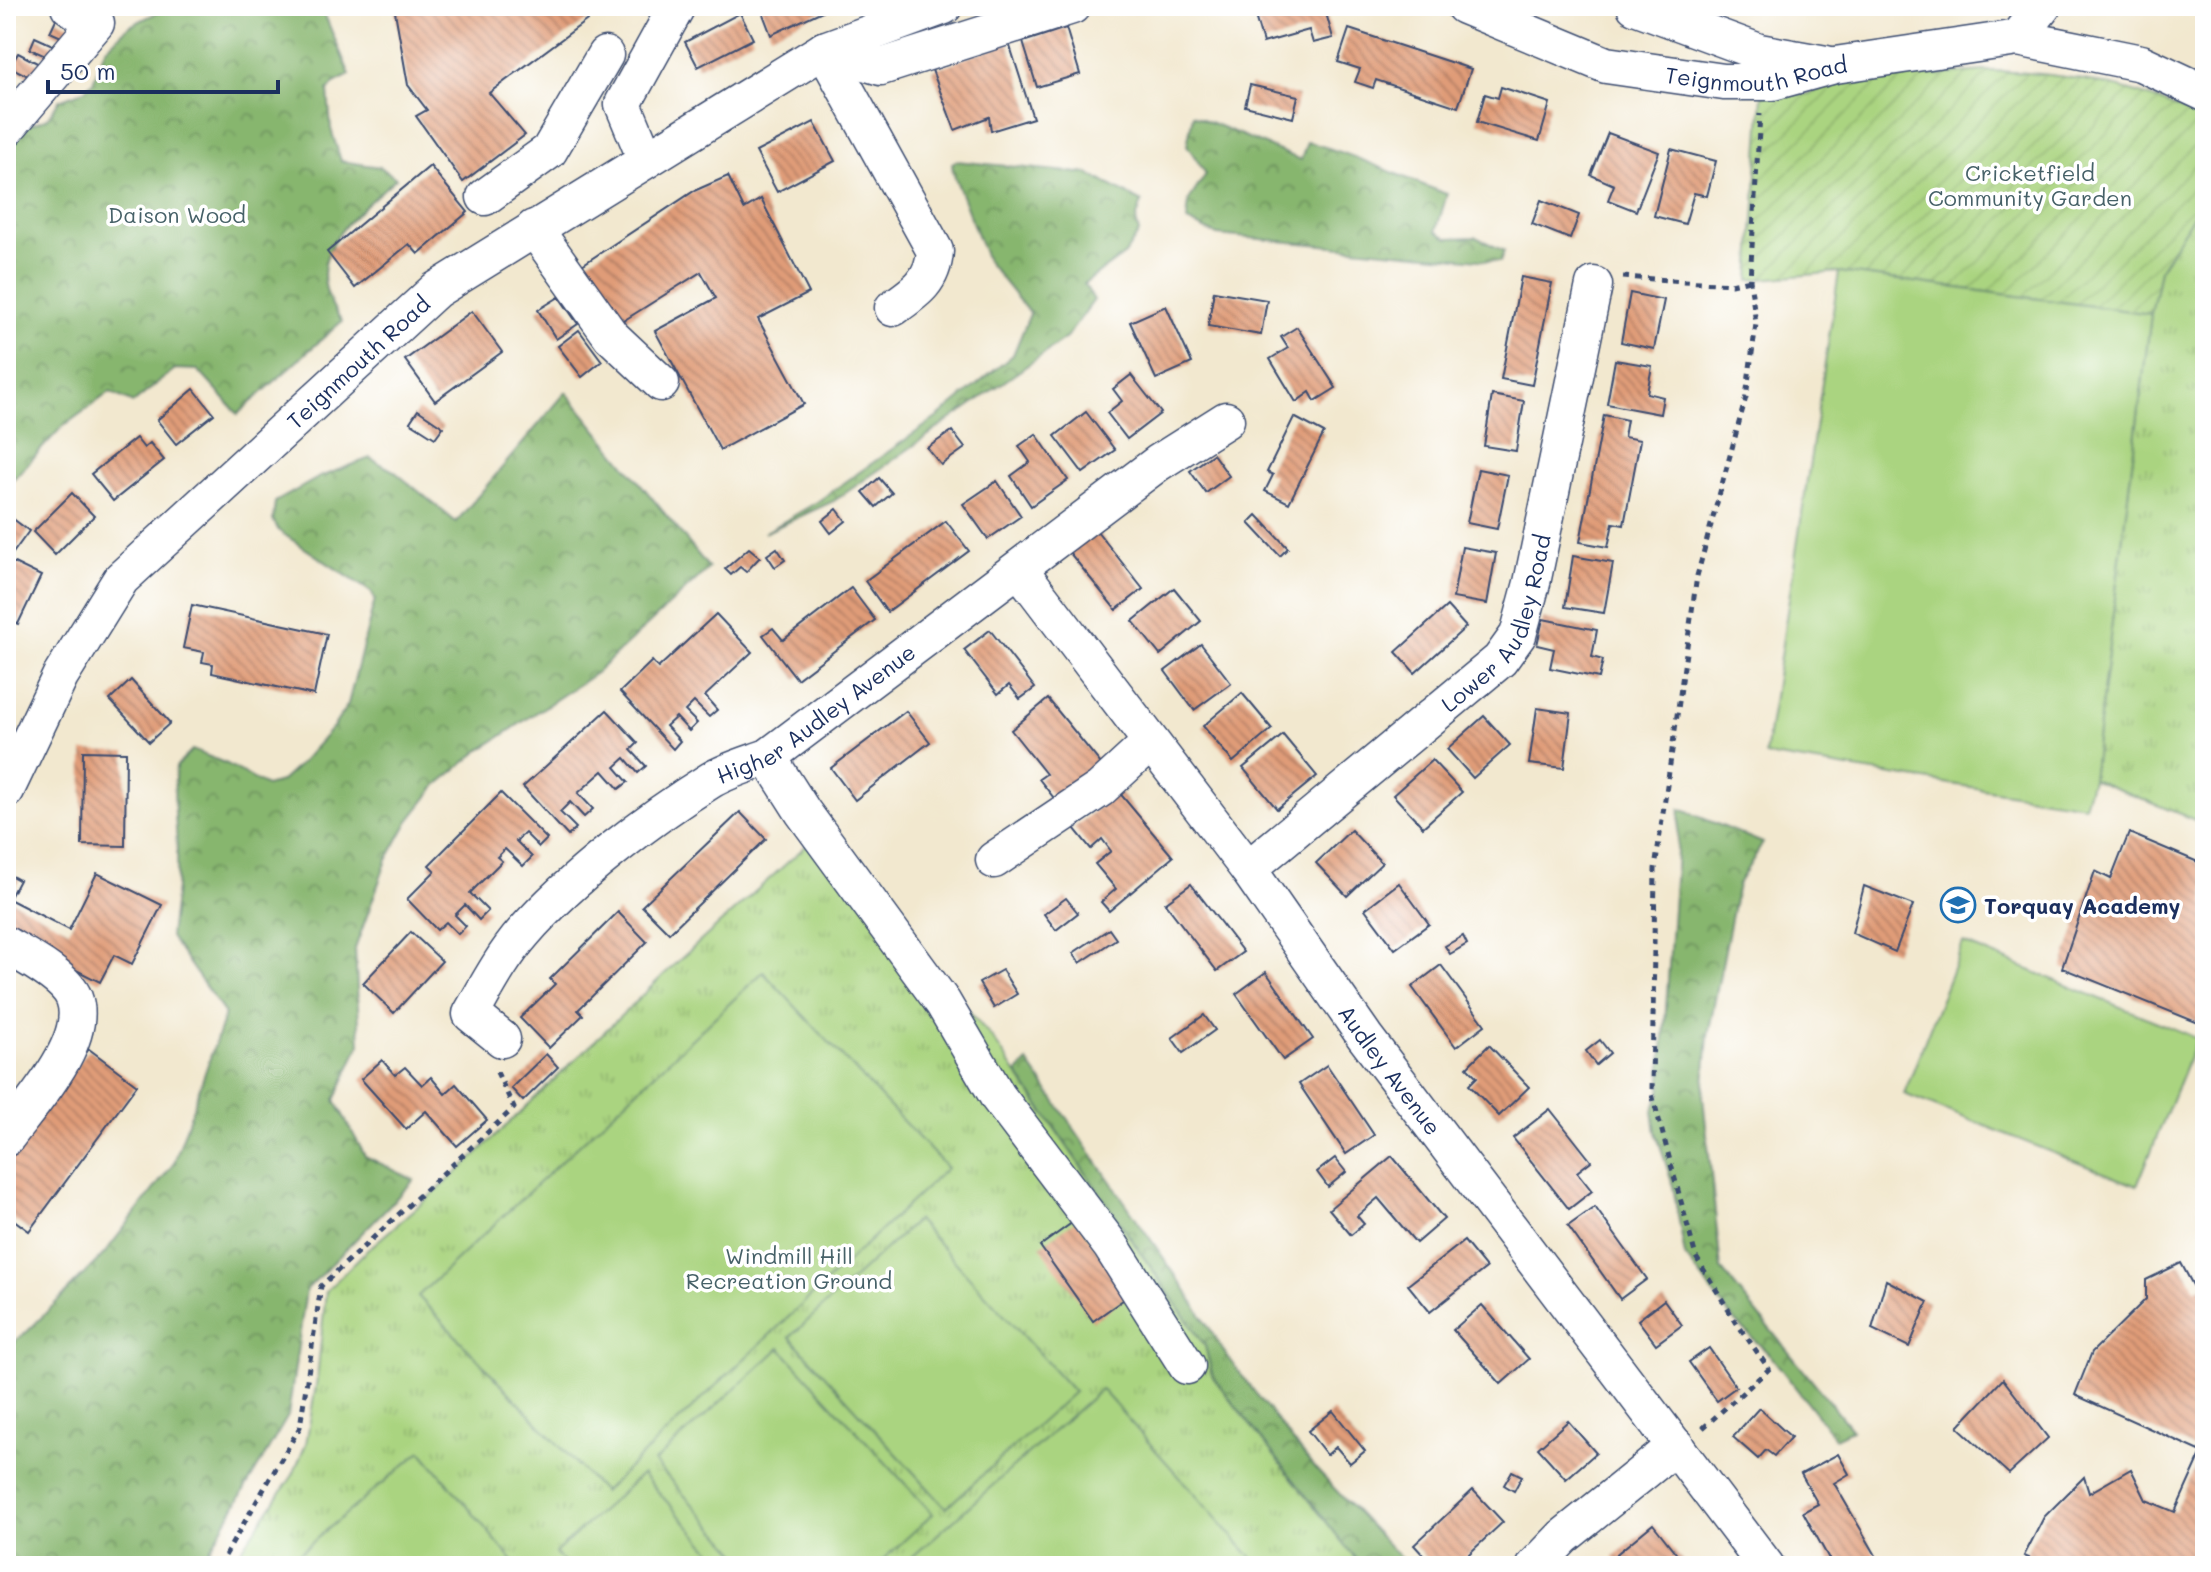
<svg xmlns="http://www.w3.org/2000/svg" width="2211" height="1572" font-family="Mali,sans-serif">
	<defs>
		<pattern id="grass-tufts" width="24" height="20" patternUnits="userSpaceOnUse" patternTransform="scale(2)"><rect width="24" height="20" fill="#aad480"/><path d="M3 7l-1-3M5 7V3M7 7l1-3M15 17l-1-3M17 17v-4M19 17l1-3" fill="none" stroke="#92b671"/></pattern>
		<pattern id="forest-crowns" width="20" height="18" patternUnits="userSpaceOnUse" patternTransform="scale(2)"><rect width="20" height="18" fill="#87b66e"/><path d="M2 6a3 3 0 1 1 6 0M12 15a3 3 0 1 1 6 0" fill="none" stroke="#6e945e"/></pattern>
		<pattern id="garden-furrows" width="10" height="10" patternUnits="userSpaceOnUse" patternTransform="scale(2)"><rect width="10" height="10" fill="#aad480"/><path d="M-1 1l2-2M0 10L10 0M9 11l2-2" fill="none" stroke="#92b671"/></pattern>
		<pattern id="building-back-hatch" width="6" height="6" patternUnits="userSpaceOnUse" patternTransform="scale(2)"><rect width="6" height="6" fill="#e09c78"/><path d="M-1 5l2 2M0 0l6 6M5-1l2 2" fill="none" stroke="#b58066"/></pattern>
	</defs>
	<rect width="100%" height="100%" fill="#fff"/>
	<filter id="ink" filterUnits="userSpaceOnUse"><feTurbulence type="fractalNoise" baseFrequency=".0125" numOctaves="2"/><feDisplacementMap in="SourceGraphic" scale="16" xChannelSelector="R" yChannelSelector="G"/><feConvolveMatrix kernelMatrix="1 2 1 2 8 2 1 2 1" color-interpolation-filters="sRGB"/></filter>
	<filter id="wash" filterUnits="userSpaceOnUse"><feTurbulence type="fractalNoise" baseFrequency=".006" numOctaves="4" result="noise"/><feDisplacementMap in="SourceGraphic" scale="32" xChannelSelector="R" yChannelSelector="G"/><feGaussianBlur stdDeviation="1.8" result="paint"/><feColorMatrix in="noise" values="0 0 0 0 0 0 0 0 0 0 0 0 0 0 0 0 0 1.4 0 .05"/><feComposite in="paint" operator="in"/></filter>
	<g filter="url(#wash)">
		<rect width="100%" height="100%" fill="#f2e8cf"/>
		<g fill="url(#grass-tufts)" stroke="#62826f" stroke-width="2">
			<path d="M2205 196V824L2092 779 2151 314 2160 269Z"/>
			<path d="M808 844 906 937 993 1039 1205 1346 1213 1377 1361 1566H230L293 1475 306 1444 317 1379 326 1291 365 1252 458 1172 674 965Z"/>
		</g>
		<g fill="url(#forest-crowns)" stroke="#517266" stroke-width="2">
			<path d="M170 6H321L350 75 334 83 328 91 331 129 341 161 380 167 396 178C352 218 294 257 342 321L238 414 198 370 175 369 133 403 110 392 61 428 6 487V146L29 125 48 118 59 100 83 91 93 82 105 49 128 27Z"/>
			<path d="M1193 115 1301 160 1307 142C1355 154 1400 177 1447 194L1436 231 1448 238 1476 237 1504 251 1500 262 1217 235 1187 221 1189 200 1206 174 1187 145Z"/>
			<path d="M956 161 1089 174 1142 202 1136 220 1139 233 1125 254 1084 284 1094 300 1066 338 906 451 834 501 764 533 817 502 939 416 1013 355 1030 314 987 261 953 172 952 163Z"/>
			<path d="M566 392 709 568 597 672 479 751 437 785 408 822 387 860 355 949 360 1044 335 1100 365 1156 414 1180 306 1290 288 1416 200 1566H6V1347L28 1331 104 1254 174 1163 225 1014 170 937C172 916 176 895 177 874 179 837 171 803 176 767L192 750 227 764 266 786 280 782 301 763 334 726 348 704 375 599 371 592 279 531 273 520 275 502 320 477 370 458 394 471 456 522Z"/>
			<path d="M1680 809 1763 843 1738 884 1708 1035 1703 1097 1721 1269 1852 1430 1835 1438 1770 1355 1732 1318 1685 1256 1673 1186 1656 1132 1653 1111 1660 1094Z"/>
			<path d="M1028 1062 1185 1289 1228 1358 1311 1464 1408 1566H1361L1213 1377 1205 1346 1017 1073Z"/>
		</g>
		<path fill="url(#garden-furrows)" stroke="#62826f" stroke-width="2" d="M1985 71C2061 72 2138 84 2205 122V196L2160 269 2151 314 1839 272 1750 280 1762 95 1808 94 1840 82Z"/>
		<g fill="#aad480" stroke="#62826f" stroke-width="2">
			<path d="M1839 272 2151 314 2092 779 2084 805 1765 755Z"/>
			<path d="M1963 943 2197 1038 2137 1186 1904 1094Z"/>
			<path d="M763 972 947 1168 603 1492 418 1296Z"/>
			<path d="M917 1220 1074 1392 946 1508 790 1337Z"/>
			<path d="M780 1348 933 1514 876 1566H749L654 1462Z"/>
			<path d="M1101 1389 1259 1566H902Z"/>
			<path d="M421 1451 517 1566H284Z"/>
			<path d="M642 1474 725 1566H567L555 1553Z"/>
		</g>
		<g id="blocks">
			<g fill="url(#building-back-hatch)">
				<path d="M394 6H606L489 93 525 135 463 182 416 116 427 110 408 85Z"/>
				<path d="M760 6H833L771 35Z"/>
				<path d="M1252 6H1324L1333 38 1313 43 1309 30 1263 43Z"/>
				<path d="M740 13 753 39 698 67 685 42Z"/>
				<path d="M56 19 74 27 68 40 50 32Z"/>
				<path d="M1066 28 1080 74 1037 87 1023 42Z"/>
				<path d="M1349 29 1471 69 1458 107 1376 80 1373 88 1355 82 1360 69 1338 62Z"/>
				<path d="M35 37 57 47 52 59 30 49Z"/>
				<path d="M1009 43 1033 118 991 131 989 117 955 130 932 70Z"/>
				<path d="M18 53 43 66 36 80 10 67Z"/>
				<path d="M1250 85 1298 96 1293 118 1245 106Z"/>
				<path d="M1501 87 1550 103 1539 141 1477 122 1485 94 1498 98Z"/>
				<path d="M814 122 835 161 777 192 756 152Z"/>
				<path d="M1608 133 1659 152 1636 211 1608 200 1614 185 1591 175Z"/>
				<path d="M1671 149 1716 161 1707 196 1694 193 1685 224 1654 216Z"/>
				<path d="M430 166 468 212 418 254 409 244 355 288 327 252Z"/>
				<path d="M728 176 744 209 761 199 809 293 758 319 804 404 720 450 655 331 716 298 701 272 612 328 573 271 694 191Z"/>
				<path d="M1541 200 1579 215 1570 239 1532 224Z"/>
				<path d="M1521 277 1552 283 1532 385 1501 379Z"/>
				<path d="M1214 291 1267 300 1261 335 1208 326Z"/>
				<path d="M1630 293 1664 300 1654 349 1621 342Z"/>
				<path d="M559 297 578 324 556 339 538 310Z"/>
				<path d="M1166 306 1192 363 1156 379 1130 322Z"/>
				<path d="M472 311 502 352 435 401 405 360Z"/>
				<path d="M1297 327 1336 388 1315 401 1310 392 1296 402 1270 359 1288 348 1281 337Z"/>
				<path d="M579 330 602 361 582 377 558 346Z"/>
				<path d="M1615 360 1652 366 1647 393 1663 397 1660 414 1607 404Z"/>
				<path d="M1131 375 1161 413 1127 439 1107 413 1122 401 1113 389Z"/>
				<path d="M194 389 214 414 176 444 157 420Z"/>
				<path d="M1492 395 1524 401 1516 451 1484 446Z"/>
				<path d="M418 410 443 427 435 438 410 422Z"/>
				<path d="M1086 412 1115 450 1083 473 1055 436Z"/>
				<path d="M1604 415 1627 420 1624 437 1640 440 1624 525 1613 523 1608 547 1580 542Z"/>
				<path d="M1294 417 1324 433 1289 503 1265 491 1273 475 1267 472Z"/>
				<path d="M952 431 965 448 941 465 927 448Z"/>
				<path d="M1036 434 1068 480 1031 506 1011 476 1030 462 1019 446Z"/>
				<path d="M136 438 144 448 150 443 164 460 113 501 91 474Z"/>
				<path d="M1213 454 1229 476 1206 493 1190 471Z"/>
				<path d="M1478 469 1508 475 1497 529 1467 523Z"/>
				<path d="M879 478 892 493 876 507 863 492Z"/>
				<path d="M997 481 1021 516 988 539 963 504Z"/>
				<path d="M72 493 94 516 55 555 33 532Z"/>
				<path d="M837 509 846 521 831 533 822 521Z"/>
				<path d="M1257 515 1288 548 1280 556 1249 523Z"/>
				<path d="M12 518 29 531 13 553 6 547V526Z"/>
				<path d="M946 521 969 551 887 612 865 581Z"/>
				<path d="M1097 531 1143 589 1116 610 1069 552Z"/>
				<path d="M1462 547 1496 553 1487 604 1453 598Z"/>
				<path d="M749 548 760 557 746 572 740 567 731 575 725 569Z"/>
				<path d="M777 548 785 560 775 567 767 555Z"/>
				<path d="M1573 556 1613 563 1604 613 1565 607Z"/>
				<path d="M10 561 41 576 18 624 6 619V569Z"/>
				<path d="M851 588 875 620 797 679 763 635 773 628 783 640Z"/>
				<path d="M1174 588 1201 621 1160 655 1133 621Z"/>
				<path d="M192 605 327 634 314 695 212 673 213 664 202 662 204 652 183 648Z"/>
				<path d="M1447 606 1466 627 1415 673 1396 652Z"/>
				<path d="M716 614 752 652 705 696 717 710 709 717 694 702 685 711 697 723 689 731 676 717 666 726 680 741 673 749 620 692 652 661 658 668Z"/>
				<path d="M1543 619 1597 630 1592 657 1603 660 1599 678 1550 668 1554 649 1537 645Z"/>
				<path d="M990 630 1035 688 1020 699 1009 685 998 694 964 650Z"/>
				<path d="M1201 644 1231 683 1194 710 1165 671Z"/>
				<path d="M131 680 170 723 149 742 110 700Z"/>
				<path d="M1242 693 1272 729 1233 762 1203 726Z"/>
				<path d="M1048 699 1106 770 1061 807 1039 779 1046 774 1011 730Z"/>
				<path d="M1537 708 1571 713 1564 768 1529 764Z"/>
				<path d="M607 710 638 743 631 750 646 766 638 773 625 758 615 767 628 782 619 789 603 771 578 793 593 809 584 817 570 802 560 812 576 828 568 836 523 787Z"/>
				<path d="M906 711 930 742 855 800 831 768Z"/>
				<path d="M1484 716 1510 745 1473 778 1447 749Z"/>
				<path d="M1283 735 1317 776 1277 809 1243 768Z"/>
				<path d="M83 751 126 752 125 846 82 845Z"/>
				<path d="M1432 760 1462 792 1423 827 1393 795Z"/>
				<path d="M1118 791 1173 857 1109 911 1101 902 1116 889 1095 864 1111 851 1102 839 1091 849 1074 828Z"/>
				<path d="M501 793 547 839 539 847 525 833 516 841 532 857 523 866 505 849 497 857 502 861 470 893 488 911 479 920 465 905 455 915 466 926 458 934 446 922 437 930 407 899 435 871 429 865Z"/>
				<path d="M740 812 766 839 669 933 642 906Z"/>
				<path d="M1351 830 1382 863 1347 896 1316 863Z"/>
				<path d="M2129 833 2205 865V1017L2201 1024 2062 968 2095 871 2111 879Z"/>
				<path d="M6 873 19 880 9 899 69 930 97 873 162 905 132 964 114 955 100 982 6 935Z"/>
				<path d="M1399 883 1429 924 1395 949 1365 909Z"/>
				<path d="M1191 884 1243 952 1217 971 1165 903Z"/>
				<path d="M1864 886 1913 905 1895 952 1852 933Z"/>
				<path d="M1066 898 1078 913 1056 930 1044 914Z"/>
				<path d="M618 912 647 942 578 1010 583 1015 549 1048 520 1018 555 984 550 979Z"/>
				<path d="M1109 929 1116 939 1080 963 1073 953Z"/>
				<path d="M411 932 442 961 394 1013 363 983Z"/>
				<path d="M1463 936 1467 944 1450 954 1445 946Z"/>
				<path d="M1441 965 1485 1025 1456 1047 1412 987Z"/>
				<path d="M1002 970 1017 994 994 1008 979 983Z"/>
				<path d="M1266 972 1313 1039 1283 1060 1236 994Z"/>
				<path d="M1204 1015 1215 1030 1183 1053 1172 1038Z"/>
				<path d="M1600 1040 1610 1053 1596 1065 1586 1051Z"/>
				<path d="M1489 1045 1529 1087 1499 1116 1469 1085 1477 1077 1467 1067Z"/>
				<path d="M89 1049 137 1085 29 1231 6 1214V1161Z"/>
				<path d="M546 1054 558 1067 523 1101 511 1088Z"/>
				<path d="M382 1060 395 1075 405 1067 422 1085 431 1077 445 1094 456 1084 487 1120 457 1146 426 1111 406 1129 361 1079Z"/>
				<path d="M1327 1065 1374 1135 1346 1154 1299 1084Z"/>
				<path d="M1550 1109 1591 1161 1577 1172 1592 1191 1569 1209 1513 1138Z"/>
				<path d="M1392 1156 1444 1219 1416 1243 1378 1198 1357 1216 1364 1224 1351 1235 1329 1209Z"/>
				<path d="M1335 1158 1346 1172 1328 1187 1317 1172Z"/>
				<path d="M1595 1207 1647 1279 1620 1299 1568 1226Z"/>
				<path d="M1076 1220 1130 1295 1093 1321 1040 1246Z"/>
				<path d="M1464 1241 1486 1268 1430 1312 1408 1285Z"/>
				<path d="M2181 1263 2195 1289 2205 1286V1566H2048L2024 1556 2044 1517 2084 1477 2089 1493 2131 1469 2146 1500 2175 1512 2202 1452 2075 1395 2092 1352 2146 1299V1280Z"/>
				<path d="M1886 1280 1928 1302 1909 1347 1872 1329Z"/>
				<path d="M1664 1300 1682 1325 1656 1344 1638 1320Z"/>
				<path d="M1482 1305 1529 1359 1501 1384 1453 1330Z"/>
				<path d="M1709 1348 1736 1387 1717 1401 1689 1362Z"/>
				<path d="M2003 1379 2048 1438 2009 1474 1958 1427Z"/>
				<path d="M1759 1408 1791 1437 1774 1456 1766 1450 1758 1459 1733 1437Z"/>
				<path d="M1333 1411 1365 1451 1350 1463 1336 1447 1327 1455 1308 1431Z"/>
				<path d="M1568 1421 1596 1453 1566 1479 1538 1448Z"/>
				<path d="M1838 1454 1849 1474 1834 1483 1878 1559 1866 1566H1852L1850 1562 1833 1566 1803 1512 1818 1504 1801 1474Z"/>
				<path d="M1512 1471 1522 1476 1514 1491 1504 1485Z"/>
				<path d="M1473 1490 1503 1522 1456 1566H1433L1414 1545Z"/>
				<path d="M1653 1524 1686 1566H1620L1613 1557Z"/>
			</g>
		</g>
	</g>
	<g filter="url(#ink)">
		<use href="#blocks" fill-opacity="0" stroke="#3b4b6f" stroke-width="2"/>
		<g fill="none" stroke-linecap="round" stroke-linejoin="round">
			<g stroke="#3b4b6f" stroke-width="39">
				<g id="minor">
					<path id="s1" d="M1464 6 1606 65 1724 82H1773L1835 65 2018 38 2141 63 2205 93"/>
					<path d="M1635 6 1759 52 1826 64"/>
					<path d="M2018 38 2043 6"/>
					<path d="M824 50 935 251C933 281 916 292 893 308"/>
					<path d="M824 50 881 67 1072 6"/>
					<path d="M6 129 96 23 69 6"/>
					<path d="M645 157 623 104 677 6"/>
					<path d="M485 197 549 151 605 55"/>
					<path d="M534 228 611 336 661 383"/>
					<path id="s2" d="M1020 570 1248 869 1365 1037 1766 1566"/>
					<path d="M768 757 803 812 943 1003 998 1097 1111 1246 1187 1366"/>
					<path id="s3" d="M6 790 60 677 121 579 436 290 824 50 944 6"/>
					<path d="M994 860 1100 789 1150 743"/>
					<path id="s4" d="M1248 869 1500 660 1518 635 1532 583 1594 285"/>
					<path d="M6 945C25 956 66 977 74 998 90 1041 30 1105 6 1138"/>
					<path id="s5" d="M502 1039 471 1014C487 986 502 957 524 932 570 879 651 817 711 780 728 770 749 764 768 757L1158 463 1226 420"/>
					<path d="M1535 1566 1563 1537 1676 1446"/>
				</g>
			</g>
			<g stroke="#3b4b6f" stroke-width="5" stroke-dasharray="6 6" stroke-linecap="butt">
				<path d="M1623 277 1731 284 1750 280"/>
				<path d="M1703 1428 1769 1369 1736 1322 1696 1257 1652 1094 1655 869 1697 576 1746 397 1756 324 1750 280 1760 114"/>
				<path d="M219 1566 300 1427 321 1286 514 1108 495 1068"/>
			</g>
			<use href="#minor" stroke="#fff" stroke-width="36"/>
		</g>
	</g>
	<defs>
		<g id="school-ring" transform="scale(1.8)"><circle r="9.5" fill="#fff" stroke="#1f6fb2" stroke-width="1.5"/><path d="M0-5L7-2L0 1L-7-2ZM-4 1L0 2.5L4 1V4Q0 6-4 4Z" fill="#1f6fb2"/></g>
	</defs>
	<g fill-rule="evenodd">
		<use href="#school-ring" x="1958" y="905"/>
	</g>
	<g text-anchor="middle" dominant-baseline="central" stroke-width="7" stroke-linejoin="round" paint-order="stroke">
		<g font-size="22" fill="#1b2f5e" stroke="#fff">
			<text stroke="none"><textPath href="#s1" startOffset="306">Teignmouth Road</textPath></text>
			<text stroke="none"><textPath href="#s3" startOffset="562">Teignmouth Road</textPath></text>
			<text stroke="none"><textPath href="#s4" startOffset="358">Lower Audley Road</textPath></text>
			<text stroke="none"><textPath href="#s5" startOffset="504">Higher Audley Avenue</textPath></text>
			<text stroke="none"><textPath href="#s2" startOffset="622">Audley Avenue</textPath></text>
		</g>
		<g font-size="22" fill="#466168" stroke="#fff">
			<text x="2030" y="172">Cricketfield<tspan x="2030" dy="25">Community Garden</tspan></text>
			<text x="177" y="214">Daison Wood</text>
			<text x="789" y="1255">Windmill Hill<tspan x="789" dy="25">Recreation Ground</tspan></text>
		</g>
		<g font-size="22" font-weight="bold" fill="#1b2f5e" stroke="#fff" text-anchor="start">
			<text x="1984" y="905">Torquay Academy</text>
		</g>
	</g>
	<rect width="2211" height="1572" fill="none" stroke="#fff" stroke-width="32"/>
	<path d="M48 80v12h230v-12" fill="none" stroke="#1b2f5e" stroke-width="4"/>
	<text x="60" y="80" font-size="24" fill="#1b2f5e" stroke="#ffffff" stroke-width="6" paint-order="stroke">50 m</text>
</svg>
